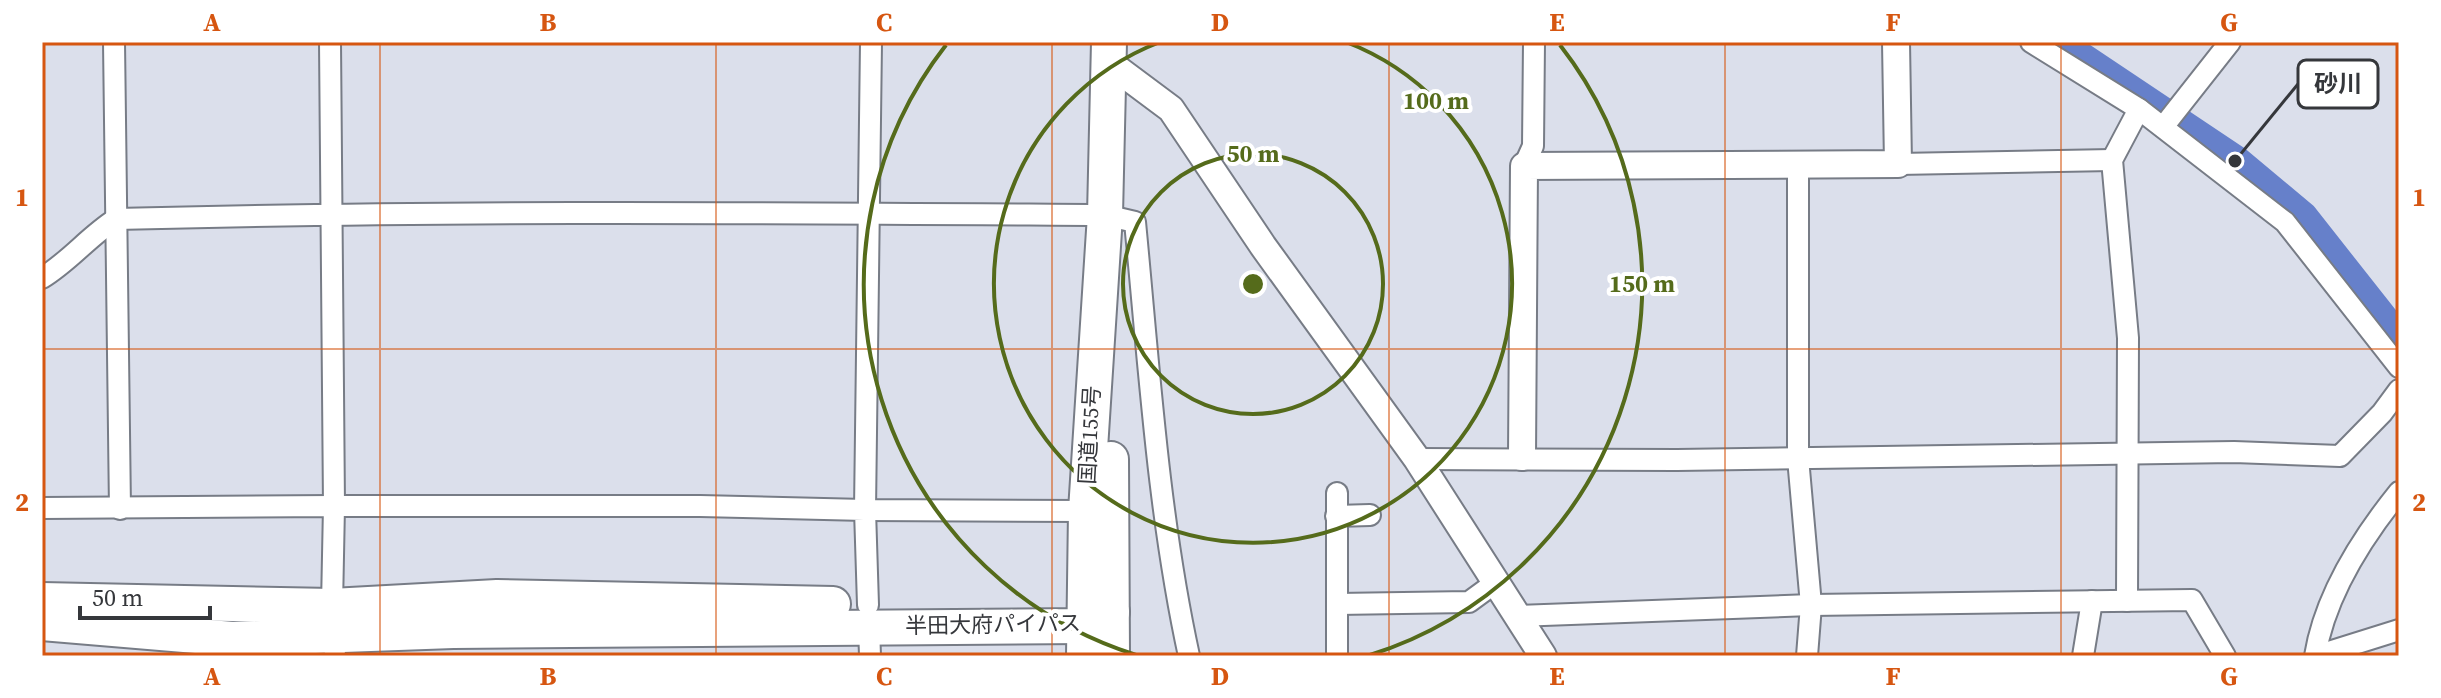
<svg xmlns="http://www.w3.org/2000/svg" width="2441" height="698" font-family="'Source Serif 4','Noto Sans JP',serif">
	<rect width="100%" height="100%" fill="#dbdfeb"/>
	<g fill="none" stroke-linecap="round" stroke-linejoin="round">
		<path stroke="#6680ca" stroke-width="32" d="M2057 42 2235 161 2302 217 2399 340"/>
		<g stroke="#777c86" stroke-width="24">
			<g id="minor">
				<path d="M114 42 120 509"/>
				<path d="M330 42 334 506H700L865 510 868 605"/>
				<path d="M871 42 865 510 1086 511"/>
				<path d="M2031 42 2139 109 2285 222 2399 367"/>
				<path d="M2163 127 2230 42"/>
				<path d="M1798 164V458L1811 605 1807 656"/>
				<path d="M1898 164 2112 160"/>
				<path d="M1524 166 1533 146 1534 42"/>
				<path d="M42 278C70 261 89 236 116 219 446 210 776 213 1105 215L1135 222C1149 366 1158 514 1189 656"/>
				<path d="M1417 459 1677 460 2234 452 2340 456 2382 413 2399 390"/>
				<path d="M1337 493V656"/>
				<path d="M42 508 334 506 332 606 335 656"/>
				<path d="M1336 516 1370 515"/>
				<path d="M2127 601 2128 338 2112 160 2139 109"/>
				<path d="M1337 604 1469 602 1495 583"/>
				<path d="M1516 616 1811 605 2192 600 2225 656"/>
				<path d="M869 626 870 656"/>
				<path d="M2083 656 2092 601"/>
				<path d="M2315 656C2325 595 2361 539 2399 492"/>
				<path d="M2316 656 2399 630"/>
			</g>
		</g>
		<g stroke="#777c86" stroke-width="30">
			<g id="tertiary">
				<path d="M1108 62 1171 109 1263 246 1417 459 1543 656"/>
				<path d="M1522 457 1524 166 1898 164 1896 42"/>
			</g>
		</g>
		<g stroke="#777c86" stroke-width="38">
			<g id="trunk">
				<path d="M1111 459 1112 656"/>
				<path d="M42 600 332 606 497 597 833 604"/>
				<path d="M42 623 232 639 453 631 1085 626 1112 612"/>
				<path d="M1084 656 1086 511 1105 215 1109 42"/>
			</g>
		</g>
		<use href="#minor" stroke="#fff" stroke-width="20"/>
		<use href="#tertiary" stroke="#fff" stroke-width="26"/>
		<use href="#trunk" stroke="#fff" stroke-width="34"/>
	</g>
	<path fill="none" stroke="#d65611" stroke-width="2" stroke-opacity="0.55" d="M380 42V656M716 42V656M1052 42V656M1389 42V656M1725 42V656M2061 42V656M42 349H2399"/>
	<g fill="none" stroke="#556b1b" stroke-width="4">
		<circle cx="1253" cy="284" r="130"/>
		<path d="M1346 42A259 259 0 1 1 1160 42"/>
		<path d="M1136 655A389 389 0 0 1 946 45M1560 45A389 389 0 0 1 1370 655"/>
	</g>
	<g text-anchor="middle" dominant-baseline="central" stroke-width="8" stroke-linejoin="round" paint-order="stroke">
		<g font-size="22" fill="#35373b" stroke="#fff">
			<text transform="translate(1089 435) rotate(-87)">国道155号</text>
			<text transform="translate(993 624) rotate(-1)">半田大府パイパス</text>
		</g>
	</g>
	<circle cx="1253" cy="284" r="12" fill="#556b1b" stroke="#fff" stroke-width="4"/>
	<g font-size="24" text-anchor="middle" font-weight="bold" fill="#556b1b" stroke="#fff" stroke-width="8" stroke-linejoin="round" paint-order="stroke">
		<text x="1436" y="109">100 m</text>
		<text x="1253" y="162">50 m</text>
		<text x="1642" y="292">150 m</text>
	</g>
	<path fill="none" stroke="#35373b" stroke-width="3" d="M2235 161L2298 84"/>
	<circle fill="#35373b" stroke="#fff" stroke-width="3" cx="2235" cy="161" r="8"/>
	<rect fill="#fff" stroke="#35373b" stroke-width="3" x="2298" y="60" width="80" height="48" rx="8"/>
	<g font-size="24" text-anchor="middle" font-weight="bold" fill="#35373b">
		<text x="2338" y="92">砂川</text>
	</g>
	<rect width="2441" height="698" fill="none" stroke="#ffffff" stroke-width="88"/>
	<path d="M80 606v12h130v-12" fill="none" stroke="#35373b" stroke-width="4"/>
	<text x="92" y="606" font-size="24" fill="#35373b" stroke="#ffffff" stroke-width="6" paint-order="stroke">50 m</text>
	<rect x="44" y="44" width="2353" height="610" fill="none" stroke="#d65611" stroke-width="3"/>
	<g font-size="26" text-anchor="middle" font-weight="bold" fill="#d65611">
		<text x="212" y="31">A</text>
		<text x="548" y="31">B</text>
		<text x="884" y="31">C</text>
		<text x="1220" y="31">D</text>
		<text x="1557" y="31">E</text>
		<text x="1893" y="31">F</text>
		<text x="2229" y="31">G</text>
		<text x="22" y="206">1</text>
		<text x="2419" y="206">1</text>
		<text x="22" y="511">2</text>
		<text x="2419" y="511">2</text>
		<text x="212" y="685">A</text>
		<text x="548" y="685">B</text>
		<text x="884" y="685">C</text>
		<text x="1220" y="685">D</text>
		<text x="1557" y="685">E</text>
		<text x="1893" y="685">F</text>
		<text x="2229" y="685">G</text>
	</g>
</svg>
